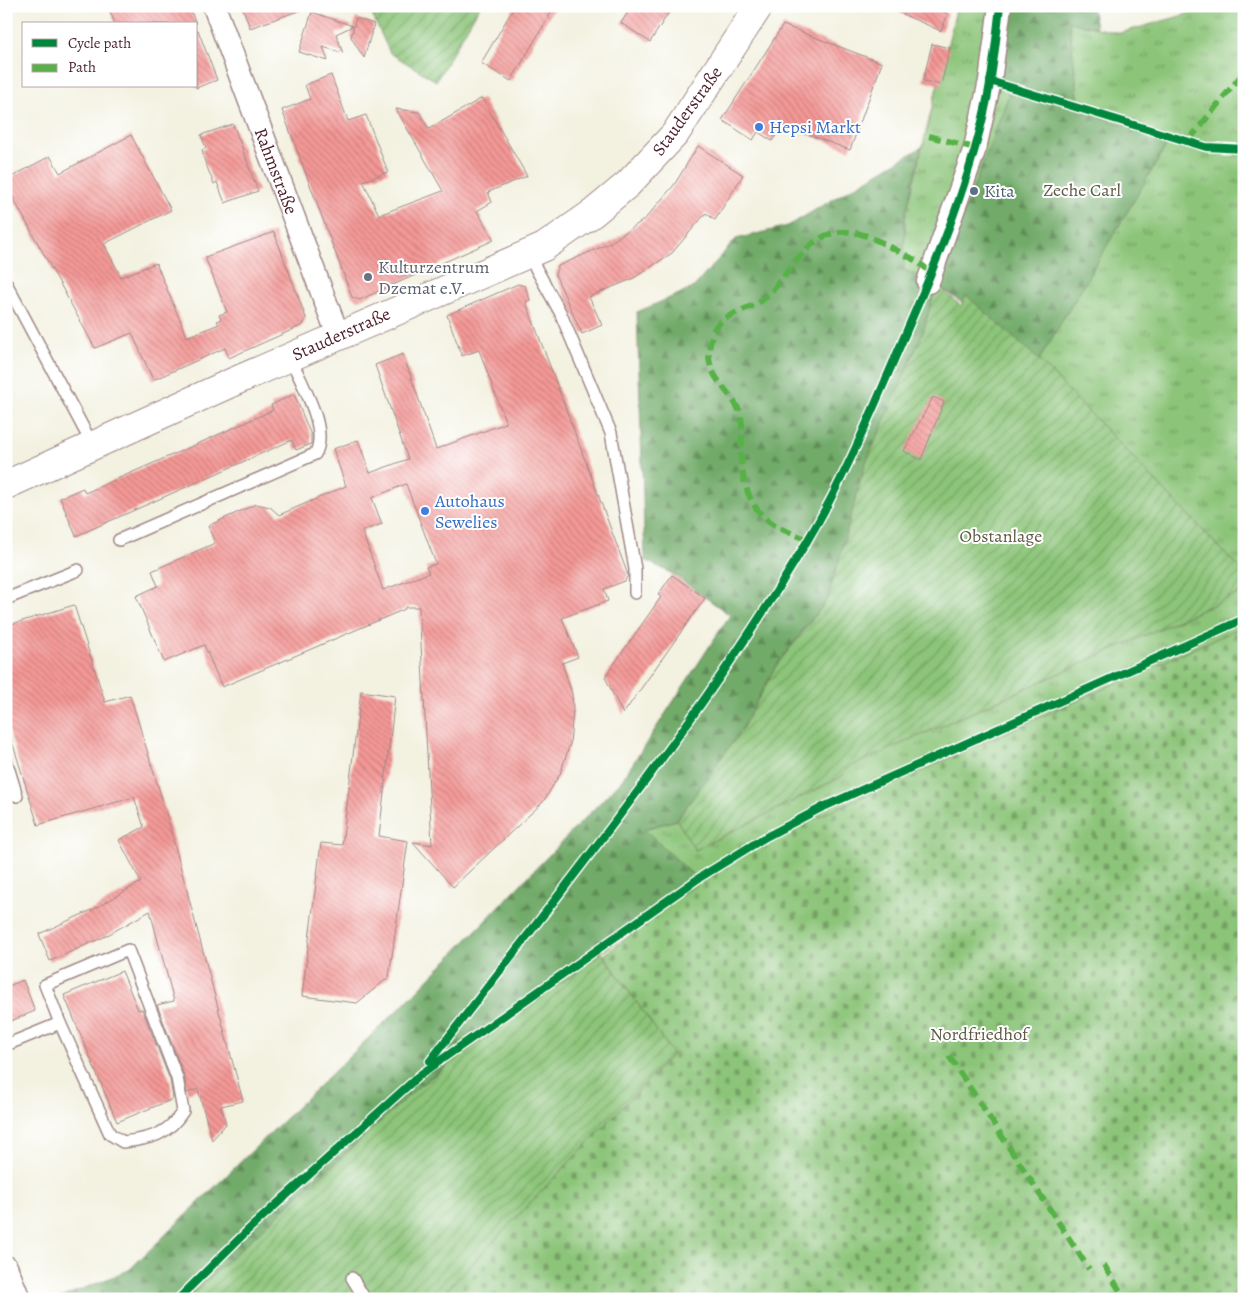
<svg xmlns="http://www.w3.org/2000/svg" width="1250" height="1305" font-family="Alegreya,serif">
	<defs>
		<pattern id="grass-tufts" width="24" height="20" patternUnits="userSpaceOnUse" patternTransform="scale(1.25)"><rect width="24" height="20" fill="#8cc579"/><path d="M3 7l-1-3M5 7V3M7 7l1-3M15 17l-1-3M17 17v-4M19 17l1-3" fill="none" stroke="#749f63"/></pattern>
		<pattern id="forest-firs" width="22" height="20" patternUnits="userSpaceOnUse" patternTransform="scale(1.25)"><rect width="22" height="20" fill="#71aa69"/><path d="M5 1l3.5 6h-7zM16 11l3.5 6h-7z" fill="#5f8a57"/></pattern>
		<pattern id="cemetery-stones" width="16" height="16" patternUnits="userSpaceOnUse" patternTransform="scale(1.25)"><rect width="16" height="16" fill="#8cc579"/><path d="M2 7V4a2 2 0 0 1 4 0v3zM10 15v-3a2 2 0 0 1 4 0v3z" fill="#749f63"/></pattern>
		<pattern id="garden-furrows" width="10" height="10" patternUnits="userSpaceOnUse" patternTransform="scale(1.25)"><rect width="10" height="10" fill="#8cc579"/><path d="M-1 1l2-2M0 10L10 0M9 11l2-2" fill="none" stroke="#749f63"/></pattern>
		<pattern id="building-back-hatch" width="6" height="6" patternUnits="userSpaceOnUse" patternTransform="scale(1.25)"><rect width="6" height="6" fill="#f49997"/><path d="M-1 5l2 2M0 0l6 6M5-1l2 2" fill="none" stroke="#c87c7b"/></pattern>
	</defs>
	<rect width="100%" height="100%" fill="#fff"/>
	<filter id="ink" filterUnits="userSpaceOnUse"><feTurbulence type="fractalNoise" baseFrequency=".02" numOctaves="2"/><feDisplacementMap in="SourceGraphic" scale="10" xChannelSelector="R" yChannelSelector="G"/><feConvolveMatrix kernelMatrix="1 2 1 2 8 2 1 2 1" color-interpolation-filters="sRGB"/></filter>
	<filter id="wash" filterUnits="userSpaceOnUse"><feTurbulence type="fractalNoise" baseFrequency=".0096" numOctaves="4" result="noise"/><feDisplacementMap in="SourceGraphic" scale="20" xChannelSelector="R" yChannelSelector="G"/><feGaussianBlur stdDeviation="1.12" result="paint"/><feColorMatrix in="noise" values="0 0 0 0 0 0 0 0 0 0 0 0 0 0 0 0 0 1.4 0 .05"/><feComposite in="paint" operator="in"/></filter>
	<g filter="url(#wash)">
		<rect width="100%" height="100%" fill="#f3f1e0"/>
		<g fill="url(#grass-tufts)" stroke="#6b7252">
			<path d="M957 6H1067L1069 22 1120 33 1216 6H1244V573L1039 360 937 284 904 270 905 217Z"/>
			<path d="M1244 591V626L770 838 686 891 418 1087 599 946 695 877 643 829 677 820 695 850 841 777 847 768Z"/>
		</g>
		<path fill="url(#forest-firs)" stroke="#5e644a" d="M1000 6H1092L1096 27 1069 22 1080 111 1170 140 1039 360 937 284 922 335 865 465 828 599 776 666 742 729 677 820 644 829 695 877 599 946 418 1087 186 1299H58L129 1270 414 994 622 780 730 615 673 574 645 560 637 312 693 288 736 239 788 226 922 147 905 217 904 270 937 284 1009 94 994 61Z"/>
		<path fill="url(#cemetery-stones)" stroke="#6b7252" d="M1244 626V1299H438L672 1054 604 955 686 891 770 838Z"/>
		<g fill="url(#garden-furrows)" stroke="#6b7252">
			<path d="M368 6H480L436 81 390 53Z"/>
			<path d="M937 284 961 306 966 295 1039 360 1244 573V591L847 768 841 777 695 850 677 820 742 729 776 666 828 599 865 465 922 335Z"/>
			<path d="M602 953 673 1054 438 1299H186L418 1087Z"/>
		</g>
		<g id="blocks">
			<g fill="url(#building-back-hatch)" fill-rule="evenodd">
				<path d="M108 6H189L196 24H115Z"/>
				<path d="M242 6H303L304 9 250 28Z"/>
				<path d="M515 6H555L511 81 481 63Z"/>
				<path d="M632 6H673L650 42 621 23Z"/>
				<path d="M884 6H931L948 14 941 31Z"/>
				<path d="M312 12 353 26 336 34 343 53 323 47 328 61 299 52Z"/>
				<path d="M356 18 374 24 364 58 351 37Z"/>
				<path d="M783 25 882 63 850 150 783 125 772 141 758 132 753 140 722 120Z"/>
				<path d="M198 30 217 80 196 88V31Z"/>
				<path d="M932 44 950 48 941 85 923 81Z"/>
				<path d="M331 75 348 121 366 115 388 172 363 181 379 215 443 191 396 109 419 112 429 129 482 98 527 176 488 192 492 202 477 211 494 240 359 300 352 297 282 110 310 99 305 85Z"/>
				<path d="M233 124 258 191 225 203 217 182 214 184 205 162 202 150 206 148 201 135Z"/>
				<path d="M131 135 171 210 104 244 121 277 156 263 187 337 219 324 217 321 221 319 219 315 227 312 205 257 274 232 306 318 303 325 229 358 225 348 153 380 132 333 95 348 6 185V180L50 156 60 173Z"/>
				<path d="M698 146 743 175 715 220 706 213 672 253 634 278 589 297 602 325 582 334 555 274 558 266 608 244 645 219 674 185Z"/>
				<path d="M518 284 525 286 530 300 526 302 628 575 625 581 604 589 608 601 562 618 578 657 562 663 572 694 573 711 570 744 560 774 543 802 453 887 413 842 432 845 419 607H405V609L222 687 204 645 164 662 136 596 158 586 152 571 215 543 208 526 256 504 270 507 279 515 346 486 333 449 358 440 370 473 408 459 375 365 403 354 436 449 506 423 479 350 462 356 447 315ZM406 484 436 564 426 567 429 573 383 590 362 531 382 524 372 498Z"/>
				<path d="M294 394 311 435V444L296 450 292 440 76 536 60 498 83 488 85 493 204 441 273 410 271 405Z"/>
				<path d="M933 397 944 402 921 460 904 451Z"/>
				<path d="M672 575 705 598 623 714 605 677 661 597 658 595Z"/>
				<path d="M74 605 105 702 130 695 165 809 243 1101 221 1106 226 1124 212 1140 198 1089 187 1093 184 1075 157 1005 174 1001 150 911 104 937 50 961 39 934 94 909 141 882 119 840 144 827 134 797 38 825 6 722V626Z"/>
				<path d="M361 691 395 696 379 836 408 841 389 977 357 1003 302 996 321 843 342 845Z"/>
				<path d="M122 971 138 1010 142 1009 170 1080 173 1099 117 1122 64 995Z"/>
				<path d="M23 980 35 1011 6 1023V987Z"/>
			</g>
		</g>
	</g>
	<g filter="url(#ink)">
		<use href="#blocks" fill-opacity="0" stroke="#9e8886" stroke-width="1"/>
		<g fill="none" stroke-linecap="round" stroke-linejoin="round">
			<g stroke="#9e8886" stroke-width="14">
				<g id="lane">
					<path d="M528 254 560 312 611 433 635 569V593"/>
					<path d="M6 283 93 446"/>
					<path d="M119 540 315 454C330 430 300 381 290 357"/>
					<path d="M6 599 78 570"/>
					<path d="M6 760 17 796"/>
					<path d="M128 950 177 1078 183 1111C168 1135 150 1139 123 1142L110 1134 60 1023 45 985Z"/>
					<path d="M6 1045 60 1023"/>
					<path d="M352 1278 365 1299"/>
				</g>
			</g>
			<g stroke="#9e8886" stroke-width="25">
				<g id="street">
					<path d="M214 6 338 335"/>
					<path d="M928 282 975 148 990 81 1000 6"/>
					<path d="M6 1267 19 1299"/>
				</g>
			</g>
			<g stroke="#9e8886" stroke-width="30">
				<path id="secondary" d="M6 485 233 382 544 247 593 213 628 184 675 134 759 6"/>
			</g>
			<use href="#lane" stroke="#fff" stroke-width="11"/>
			<use href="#street" stroke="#fff" stroke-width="22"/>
			<use href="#secondary" stroke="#fff" stroke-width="28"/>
			<g stroke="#57b146" stroke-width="6" stroke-dasharray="12 6" stroke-linecap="butt">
				<path d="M929 136 975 148"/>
				<path d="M1189 140 1244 72"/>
				<path d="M808 540C798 535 787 532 777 527 751 514 740 479 741 452 742 439 744 422 739 410 724 381 699 374 713 332 719 315 749 310 762 300 780 286 792 262 810 246 839 221 864 233 894 249 908 256 920 262 931 273"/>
				<path d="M949 1056 1089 1269"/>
				<path d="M1104 1265 1125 1299"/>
			</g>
			<g stroke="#fff" stroke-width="11">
				<g id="cycleway">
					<path d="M990 81 1206 147 1244 149"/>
					<path d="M430 1061C560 892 697 726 806 543 844 480 872 411 901 344 934 268 967 190 985 109 993 75 996 40 1000 6"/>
					<path d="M178 1299 249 1229 421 1074 699 878 764 838 821 808 1244 619"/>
				</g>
			</g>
			<use href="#cycleway" stroke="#00873e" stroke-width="8"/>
		</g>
	</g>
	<g fill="#3f7fe0" stroke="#fff" stroke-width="2">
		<circle cx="759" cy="127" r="5"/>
		<circle cx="425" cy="511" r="5"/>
	</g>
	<circle fill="#5c6f8a" stroke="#fff" stroke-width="2" cx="974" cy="191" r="5"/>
	<circle fill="#6b7280" stroke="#fff" stroke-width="2" cx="368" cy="277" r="5"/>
	<g text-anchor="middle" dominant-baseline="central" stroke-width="4" stroke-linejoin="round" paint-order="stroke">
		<g font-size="18" fill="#4a1f2b" stroke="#fff">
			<text transform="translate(687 111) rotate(-54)">Stauderstraße</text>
			<text transform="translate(276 171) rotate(69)">Rahmstraße</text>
			<text transform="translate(341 334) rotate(-24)">Stauderstraße</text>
		</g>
		<g font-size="18" fill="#366cbe" stroke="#fff" text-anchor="start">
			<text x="769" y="127">Hepsi Markt</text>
			<text x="435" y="501">Autohaus<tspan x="435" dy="21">Sewelies</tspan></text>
		</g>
		<g font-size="18" fill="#615946" stroke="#fff">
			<text x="1082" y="190">Zeche Carl</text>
			<text x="1001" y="536">Obstanlage</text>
			<text x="979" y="1034">Nordfriedhof</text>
		</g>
		<g font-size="18" fill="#4e5e75" stroke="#fff" text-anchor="start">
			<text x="984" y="191">Kita</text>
		</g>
		<g font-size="18" fill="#5b616d" stroke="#fff" text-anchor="start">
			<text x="378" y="267">Kulturzentrum<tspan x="378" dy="21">Dzemat e.V.</tspan></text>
		</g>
	</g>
	<rect width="1250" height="1305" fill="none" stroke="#fff" stroke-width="25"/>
	<rect x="22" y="22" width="175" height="65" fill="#ffffff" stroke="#b7a5aa"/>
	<rect x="32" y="39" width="25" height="8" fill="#00873e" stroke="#b7a5aa"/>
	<text x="68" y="48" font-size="15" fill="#4a1f2b">Cycle path</text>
	<rect x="32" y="64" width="25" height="8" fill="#57b146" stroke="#b7a5aa"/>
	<text x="68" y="72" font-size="15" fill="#4a1f2b">Path</text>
</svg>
